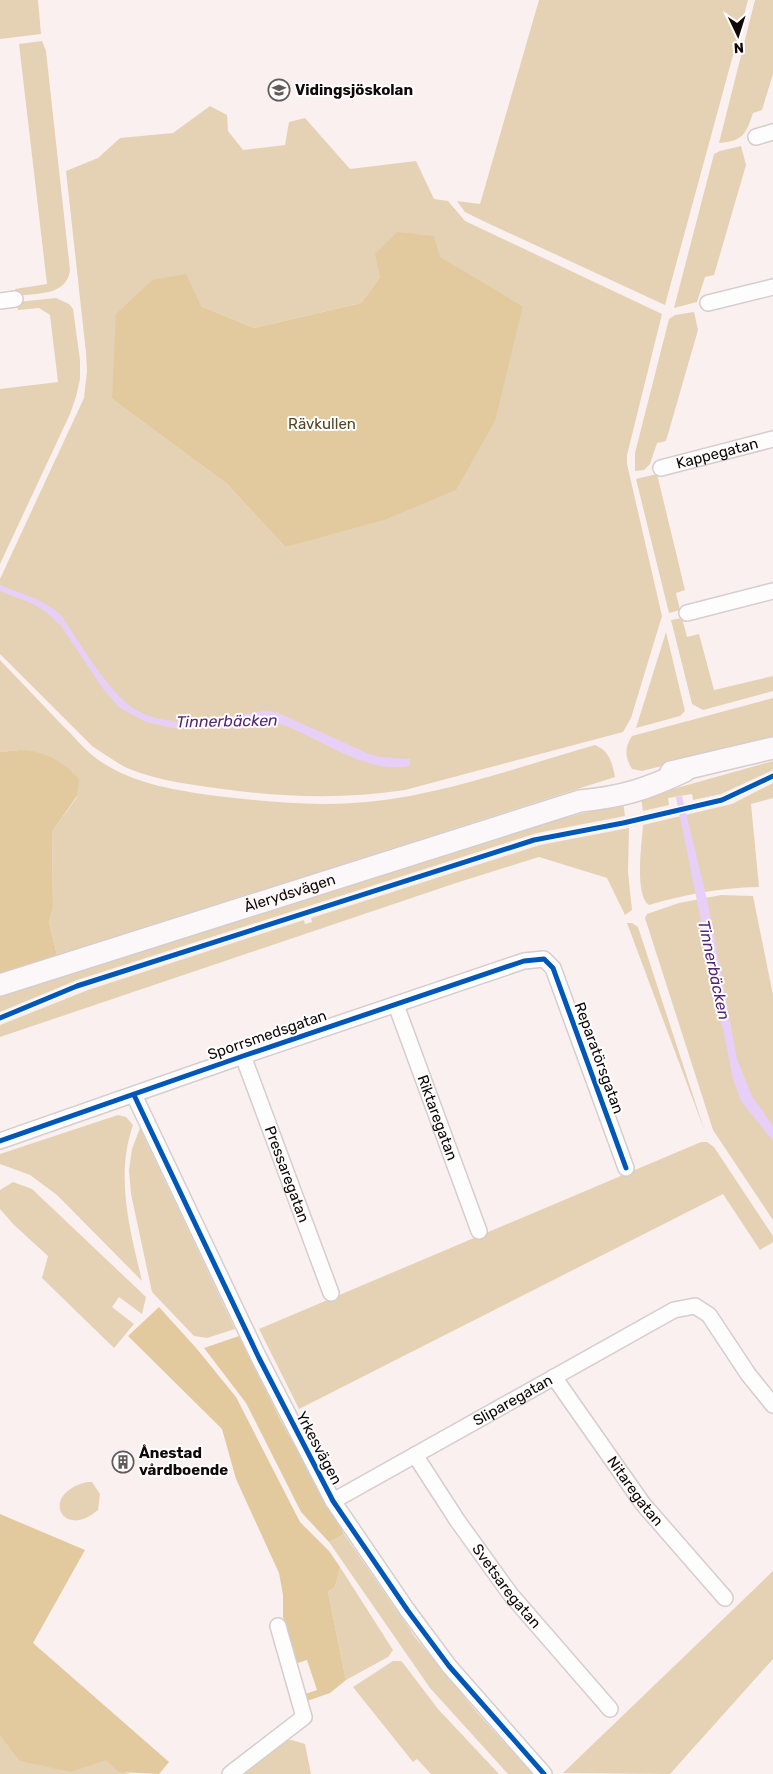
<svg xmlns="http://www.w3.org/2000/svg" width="773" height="1774" font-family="Rubik,sans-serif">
	<rect width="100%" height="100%" fill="#faf0f0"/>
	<g fill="#e5d2b4" fill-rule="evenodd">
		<path d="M0 0H38L41 34 0 39Z"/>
		<path d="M539 0H748L665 305 481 220 465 212 457 201 480 204Z"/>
		<path d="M755 0H773V74L762 110 753 113C746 134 743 141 719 143Z"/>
		<path d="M42 41 46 51 70 270C67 296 37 293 16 296L15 289 47 284 19 44Z"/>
		<path d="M210 106 227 115 228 131 243 150 285 145 289 122 305 118 350 169 416 161 434 199 448 201 465 221 662 314 627 455V464L662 616 631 718 623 732 405 790C339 800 274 797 208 787 181 783 153 779 127 768 115 762 103 753 92 746L0 654V579L84 398 87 371 86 353 66 171 98 158 120 138 173 133ZM439 257 523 306 285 547 227 484 112 399 201 306 254 328 361 303 380 277Z"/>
		<path d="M741 146 746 165 714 275 705 277 697 302 674 308 714 154 720 151Z"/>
		<path d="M56 298 69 304 73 309 80 360V379L76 397 70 414 0 564V389L58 382 50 315 39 308 18 310 17 302Z"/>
		<path d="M694 312 698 330 666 441 657 443 650 464 644 470 635 471V453L669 319 675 315Z"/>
		<path d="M657 474 685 590 676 593 680 610 669 613 636 479Z"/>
		<path d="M682 618 687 637 699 634 714 690 773 676V691L703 710 692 704 671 620Z"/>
		<path d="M666 632 685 711 680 716 636 728Z"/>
		<path d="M0 660C21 682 42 704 63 726 73 735 82 747 92 755 125 782 169 789 209 795 257 801 305 806 353 803 432 799 518 767 595 745 610 751 612 763 615 777L57 955 49 922 53 908 52 832 77 797 19 750 0 752Z"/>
		<path d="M773 698V738L642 771 632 769C625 757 624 748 632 736Z"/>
		<path d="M773 761V770L721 794 693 800 692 794 668 798 669 805 643 811 641 798Z"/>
		<path d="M773 783V798L751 804 759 887C719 888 687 894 649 905 634 895 642 843 643 825L732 804Z"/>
		<path d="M623 802 625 816 537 833 77 980 0 1012V997L539 825Z"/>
		<path d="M629 828 628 872 632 910 625 915 607 878 539 857 456 883 0 1037V1025L88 990 304 920 305 924 312 922 311 918 540 845Z"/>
		<path d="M721 895 753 896 773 995V1220L713 1130 645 918 647 914 679 903Z"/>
		<path d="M627 923H632L638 927 705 1132Z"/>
		<path d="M118 1115 126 1117 133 1125C115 1177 130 1230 142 1281L57 1195 30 1175 0 1164V1154Z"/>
		<path d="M140 1128 235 1329 207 1338 194 1336 152 1292 131 1194 129 1170 132 1149Z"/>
		<path d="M701 1142H707L714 1147 773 1236V1242L760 1250 723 1194 299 1409 259 1329Z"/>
		<path d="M13 1182 32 1189 146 1297 142 1314 119 1297 112 1307 134 1324 114 1348 42 1278 48 1256 14 1225 0 1209V1190Z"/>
		<path d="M87 1482H92L100 1494 98 1510C63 1541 38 1494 87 1482Z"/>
		<path d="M344 1534 415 1637 474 1709 533 1774H508L430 1688 329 1542Z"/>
		<path d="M340 1567 393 1650 388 1657 346 1680 328 1592 335 1587Z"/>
		<path d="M773 1571V1659L670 1774 563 1773Z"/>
		<path d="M393 1661H401L403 1663 438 1709 499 1774H431L417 1759 413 1762 353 1687Z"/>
		<path d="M0 1736 19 1761 71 1771 106 1759 119 1771 132 1774H0Z"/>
		<path d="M286 1740H292L305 1744 311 1774H240Z"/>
	</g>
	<g fill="#e2ca9e">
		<path d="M397 232 434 236 440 257 523 306 495 421 456 490 384 520 285 547 227 484 112 399 116 314 152 280 186 274 201 306 254 328 361 303 380 277 375 254Z"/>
		<path d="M19 750C43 750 63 761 79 779L77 796 52 832 53 908 49 922 57 955 0 974V752Z"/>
		<path d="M159 1307 197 1349 236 1397 300 1522 329 1551 340 1567 335 1587 328 1592 346 1680 330 1693 307 1701 305 1694 317 1690 307 1660 295 1664 283 1617V1595L279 1573 236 1479 222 1429 128 1336Z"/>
		<path d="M239 1336 281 1421 344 1534 329 1542 301 1512 246 1403 204 1348Z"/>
		<path d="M0 1514 85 1550 33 1643 169 1762 159 1774 119 1772 106 1760 71 1772 19 1761 0 1736Z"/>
	</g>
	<g fill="#e7cff8">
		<path d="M0 585C22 594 42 599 60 614 80 642 108 693 136 710 173 732 226 716 265 711L276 712 369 754 380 757 410 759V766C365 775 320 737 278 723L262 722 209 728H172L146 722 120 708 104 690 61 626 46 612 33 604 0 591Z"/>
		<path d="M682 796 708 904 737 1059 752 1096 773 1126V1141L741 1101 733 1079 676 797Z"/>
	</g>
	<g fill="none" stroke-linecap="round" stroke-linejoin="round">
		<g stroke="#d6cdcd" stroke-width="18">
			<g id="street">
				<path d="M756 137 773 132"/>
				<path d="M0 301 15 299"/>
				<path d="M708 303 773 287"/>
				<path id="s1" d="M661 468 773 439"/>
				<path d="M687 613 773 591"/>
				<path id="s2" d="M396 1005 479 1231"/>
				<path id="s3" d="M243 1056 331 1293"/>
				<path d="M134 1095 259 1358 333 1501 408 1611 449 1666 544 1774"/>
				<path d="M0 1141 243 1056 524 961 544 959 553 968 626 1168"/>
				<path id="s4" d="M554 1377 643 1504 725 1598"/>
				<path id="s5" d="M415 1455 457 1520 511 1595 610 1709"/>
				<path id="s6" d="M333 1501 674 1310 695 1306 709 1315 748 1374 773 1405"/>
				<path d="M230 1774 304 1717 278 1626"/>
			</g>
		</g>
		<g stroke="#d6cdcd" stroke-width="24">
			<g id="secondary">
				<path d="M671 772 773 748"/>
				<path id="s7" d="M0 985 580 801C622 797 647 789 685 771"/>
			</g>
		</g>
		<use href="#street" stroke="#fefdfd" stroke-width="15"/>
		<use href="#secondary" stroke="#fcf8f9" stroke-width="21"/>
		<g stroke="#fff" stroke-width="8">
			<g id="cycleway">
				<path d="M0 1018 77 986 534 840 623 823 722 800 773 776"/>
				<path d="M134 1095 259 1358 333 1501 408 1611 449 1666 544 1774"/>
				<path d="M0 1141 243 1056 524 961 544 959 553 968 626 1168"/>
			</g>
		</g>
		<use href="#cycleway" stroke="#0057b8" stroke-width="5"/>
	</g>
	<defs>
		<g id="school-ring" transform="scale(1.125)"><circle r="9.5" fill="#fff" stroke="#635a5a" stroke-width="1.5"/><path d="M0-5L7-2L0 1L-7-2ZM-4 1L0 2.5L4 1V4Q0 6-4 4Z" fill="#635a5a"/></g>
		<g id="building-ring" transform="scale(1.125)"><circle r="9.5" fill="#fff" stroke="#635a5a" stroke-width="1.5"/><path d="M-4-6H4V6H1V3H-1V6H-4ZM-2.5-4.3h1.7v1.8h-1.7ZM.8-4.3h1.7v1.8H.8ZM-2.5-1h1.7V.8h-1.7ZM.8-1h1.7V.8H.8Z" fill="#635a5a"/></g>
	</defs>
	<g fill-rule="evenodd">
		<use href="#school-ring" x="279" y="90"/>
		<use href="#building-ring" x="123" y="1462"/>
	</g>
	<g text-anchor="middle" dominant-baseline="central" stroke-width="4" stroke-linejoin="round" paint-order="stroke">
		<g font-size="15" font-weight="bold" fill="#110909" stroke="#fff" text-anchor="start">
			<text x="295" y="90">Vidingsjöskolan</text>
			<text x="139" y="1453">Ånestad<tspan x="139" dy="17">vårdboende</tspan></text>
		</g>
		<g font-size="15" fill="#544421" stroke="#fff">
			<text x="322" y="424">Rävkullen</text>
		</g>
		<g font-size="15" fill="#110909" stroke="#fff">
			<text stroke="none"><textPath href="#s1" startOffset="58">Kappegatan</textPath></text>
			<text stroke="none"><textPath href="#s7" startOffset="304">Ålerydsvägen</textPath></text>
			<text transform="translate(267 1035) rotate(-19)">Sporrsmedsgatan</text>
			<text transform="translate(599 1058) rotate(70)">Reparatörsgatan</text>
			<text stroke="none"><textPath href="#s2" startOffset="120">Riktaregatan</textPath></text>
			<text stroke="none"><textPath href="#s3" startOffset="126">Pressaregatan</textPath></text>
			<text stroke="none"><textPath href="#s6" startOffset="206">Sliparegatan</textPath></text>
			<text transform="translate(319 1448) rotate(62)">Yrkesvägen</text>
			<text stroke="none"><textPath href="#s4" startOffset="140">Nitaregatan</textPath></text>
			<text stroke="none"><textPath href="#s5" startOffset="160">Svetsaregatan</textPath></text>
		</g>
		<g font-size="16" font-style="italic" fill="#562477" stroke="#fff">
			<text transform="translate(227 721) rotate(-1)">Tinnerbäcken</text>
			<text transform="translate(714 970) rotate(78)">Tinnerbäcken</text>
		</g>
	</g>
	<g transform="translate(738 35) rotate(176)" stroke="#ffffff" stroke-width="4" paint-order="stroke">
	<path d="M0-4L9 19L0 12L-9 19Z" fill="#110909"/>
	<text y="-8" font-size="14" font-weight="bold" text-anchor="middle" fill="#110909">N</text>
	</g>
</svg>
